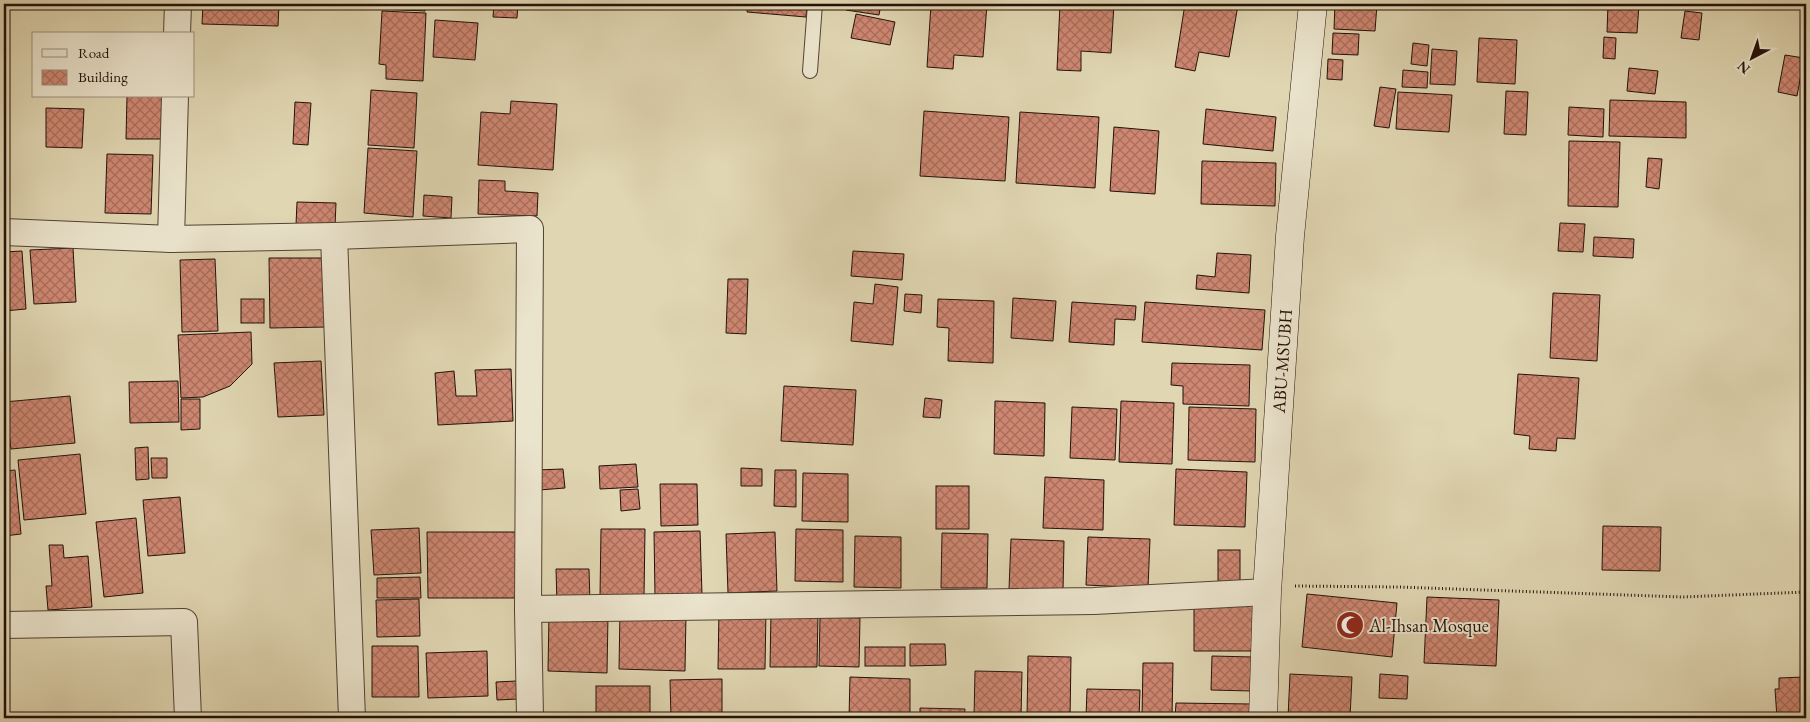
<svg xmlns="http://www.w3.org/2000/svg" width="1810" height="722" font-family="'EB Garamond',serif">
	<defs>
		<pattern id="building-cross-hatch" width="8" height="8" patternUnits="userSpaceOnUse" patternTransform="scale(1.25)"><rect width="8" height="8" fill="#cf8772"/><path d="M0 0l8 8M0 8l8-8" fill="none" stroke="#a86d5c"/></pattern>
	</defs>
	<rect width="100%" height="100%" fill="#e0d6b2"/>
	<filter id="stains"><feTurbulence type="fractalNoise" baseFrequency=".004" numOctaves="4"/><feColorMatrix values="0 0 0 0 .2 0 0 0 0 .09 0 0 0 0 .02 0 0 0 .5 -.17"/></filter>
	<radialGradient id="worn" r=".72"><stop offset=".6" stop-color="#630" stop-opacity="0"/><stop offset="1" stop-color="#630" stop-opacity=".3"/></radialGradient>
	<g fill="url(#building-cross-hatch)" stroke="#231109">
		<path d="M203 4H279L278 26 202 24Z"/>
		<path d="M380 4H425V11L380 9Z"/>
		<path d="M494 4H518L517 18 493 17Z"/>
		<path d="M748 4H807L806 17 747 12Z"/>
		<path d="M847 4H881L879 15 846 10Z"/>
		<path d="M931 4H987L983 57 954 55 953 69 927 67Z"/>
		<path d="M1060 4H1114L1111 53 1081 51V71L1057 70Z"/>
		<path d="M1185 4 1238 5 1229 57 1199 52 1195 71 1175 67Z"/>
		<path d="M1335 4H1377L1375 31 1334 29Z"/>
		<path d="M1608 4H1639L1637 33 1607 32Z"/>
		<path d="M1751 4H1772V8L1751 7Z"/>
		<path d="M382 11 426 13 423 81 386 79V65L379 64Z"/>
		<path d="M1685 11 1702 13 1699 40 1681 38Z"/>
		<path d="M856 14 895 22 890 45 851 38Z"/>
		<path d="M435 20 478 23 475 60 433 57Z"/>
		<path d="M1333 33 1359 34 1358 55 1332 54Z"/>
		<path d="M1604 37 1616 38 1615 59 1603 58Z"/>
		<path d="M1479 38 1517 40 1515 84 1477 82Z"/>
		<path d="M1413 43 1429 45 1427 66 1411 64Z"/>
		<path d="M1432 49 1457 51 1455 85 1430 84Z"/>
		<path d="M1785 55 1804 58 1797 96 1778 92Z"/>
		<path d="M1328 59 1343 60 1342 80 1327 79Z"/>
		<path d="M1629 68 1658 71 1655 94 1627 91Z"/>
		<path d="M1403 70 1428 72 1427 88 1402 87Z"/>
		<path d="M1806 74V126L1802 125Z"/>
		<path d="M1380 87 1396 89 1389 128 1374 126Z"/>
		<path d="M371 90 417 93 414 148 368 145Z"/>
		<path d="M1506 91 1528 92 1526 135 1504 134Z"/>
		<path d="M1398 92 1452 95 1449 132 1396 129Z"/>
		<path d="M127 96H164L163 139H126Z"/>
		<path d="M1610 100 1686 102V138L1609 136Z"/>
		<path d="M511 101 557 104 553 170 478 165 481 112 510 114Z"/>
		<path d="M295 102 311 103 308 145 293 144Z"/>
		<path d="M1569 107 1604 109 1603 137 1568 135Z"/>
		<path d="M46 108 84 109 82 148 46 147Z"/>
		<path d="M1206 109 1276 117 1273 151 1203 144Z"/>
		<path d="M924 111 1009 117 1005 181 920 176Z"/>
		<path d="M1020 112 1099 117 1095 188 1016 183Z"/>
		<path d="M1114 127 1159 131 1155 194 1110 191Z"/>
		<path d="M1569 141 1620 142 1618 207 1568 206Z"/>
		<path d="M368 148 417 151 413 217 364 213Z"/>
		<path d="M107 154 153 155 151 214 105 213Z"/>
		<path d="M1648 158 1662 159 1659 189 1646 187Z"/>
		<path d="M1202 161 1276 163 1275 206 1201 204Z"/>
		<path d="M479 180 505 181V191L538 193 537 216 478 214Z"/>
		<path d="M424 195 452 197 451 218 423 216Z"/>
		<path d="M297 202 336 203 335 226 296 225Z"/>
		<path d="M1560 223 1585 224 1583 252 1558 251Z"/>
		<path d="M1594 237 1634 239 1633 258 1593 256Z"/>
		<path d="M73 248 76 302 34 304 30 250Z"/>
		<path d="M22 251 26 309 4 311V252Z"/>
		<path d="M853 251 904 254 902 280 851 276Z"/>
		<path d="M1217 253 1251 255 1249 293 1196 289 1197 275 1215 277Z"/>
		<path d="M269 258H327L328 327 270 328Z"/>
		<path d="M215 259 218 331 182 332 180 260Z"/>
		<path d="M728 279H748L746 334 726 333Z"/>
		<path d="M875 284 898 287 893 345 851 341 854 302 873 304Z"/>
		<path d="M1553 293 1600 295 1597 361 1550 358Z"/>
		<path d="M905 294 922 295 921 313 904 311Z"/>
		<path d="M1013 298 1056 301 1053 341 1011 338Z"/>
		<rect x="241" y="299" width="23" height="24"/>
		<path d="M938 299 994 301 993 363 948 361 949 328 937 327Z"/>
		<path d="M1072 302 1136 306 1135 320 1115 319 1114 345 1069 342Z"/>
		<path d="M1145 302 1265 310 1262 350 1142 342Z"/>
		<path d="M251 332 252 364 230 386 203 397 181 398 178 335Z"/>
		<path d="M321 361 324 415 278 417 274 363Z"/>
		<path d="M1172 363 1250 365 1249 406 1183 404V386L1171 385Z"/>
		<path d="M511 369 513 421 438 425 435 373 454 371 456 396H477L475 370Z"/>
		<path d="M1518 374 1579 378 1575 439 1557 438 1556 451 1529 449 1530 436 1514 434Z"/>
		<path d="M178 381 179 422 130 423 129 382Z"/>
		<path d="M784 386 856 390 853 445 781 441Z"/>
		<path d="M70 396 75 443 11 449 7 419H4V402Z"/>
		<path d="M925 398 942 400 940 418 923 417Z"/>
		<path d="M181 399H200V429L181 430Z"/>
		<path d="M995 401 1045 403 1044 456 994 454Z"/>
		<path d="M1121 401 1174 403 1172 464 1119 462Z"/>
		<path d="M1072 407 1117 409 1115 460 1070 458Z"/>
		<path d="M1189 407 1256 409 1255 462 1188 460Z"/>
		<path d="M148 447 149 479 136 480 135 448Z"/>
		<path d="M80 454 86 514 24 520 18 460Z"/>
		<path d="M151 458H167V478H152Z"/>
		<path d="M636 464 638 487 600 489 599 466Z"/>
		<path d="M741 468 762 469V486H741Z"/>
		<path d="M563 469 565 488 539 490 537 470Z"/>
		<path d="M1176 469 1247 472 1245 527 1174 525Z"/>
		<path d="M15 470 21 534 4 536V471Z"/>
		<path d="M775 470H796V507L774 506Z"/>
		<path d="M803 473 848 474V522L802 521Z"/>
		<path d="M1045 477 1104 480 1103 530 1043 528Z"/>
		<path d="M660 484H697L698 525 661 526Z"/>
		<rect x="936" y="486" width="33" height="43"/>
		<path d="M638 489 640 509 621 511 620 490Z"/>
		<path d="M180 497 185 553 148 556 143 500Z"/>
		<path d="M136 518 143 593 104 597 96 522Z"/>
		<path d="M1603 526 1661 527 1660 571 1602 570Z"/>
		<path d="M419 528 421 573 374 575 371 530Z"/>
		<path d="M601 529H645L644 597 600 596Z"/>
		<path d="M796 529 843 530V582L795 581Z"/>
		<path d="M700 531 702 595 655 596 654 532Z"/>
		<path d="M427 532H517V598H428Z"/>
		<path d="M775 532 777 591 728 593 726 534Z"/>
		<path d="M942 533 988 534 987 588H941Z"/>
		<path d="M855 536 901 537V588L854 587Z"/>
		<path d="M1088 537 1150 539 1148 588 1086 585Z"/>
		<path d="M1011 539 1064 541 1063 591 1009 589Z"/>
		<path d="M49 545H63L64 558 88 556 92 607 48 610 46 586H52Z"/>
		<rect x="1218" y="550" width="22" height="40"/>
		<path d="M556 569H589L590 603 557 604Z"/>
		<path d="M420 577 421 598H377V578Z"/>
		<path d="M1307 594 1397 603 1392 657 1302 647Z"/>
		<path d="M1427 597 1499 600 1496 666 1424 663Z"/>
		<path d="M419 599 420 636 377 637 376 600Z"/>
		<path d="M1194 601 1257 602V651H1194Z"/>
		<path d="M719 609H766L765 669H718Z"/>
		<path d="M620 611 686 613 685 671 619 669Z"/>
		<path d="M771 612 818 613 817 667H770Z"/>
		<path d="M549 614 608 615 607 673 548 671Z"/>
		<path d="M820 617 860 618 859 667 819 666Z"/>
		<path d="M910 644H945L946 665 910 666Z"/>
		<path d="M372 646H418L419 697H372Z"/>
		<rect x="865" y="647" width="40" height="19"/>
		<path d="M487 651 488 696 428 698 426 653Z"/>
		<path d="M1028 656 1071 657 1070 718H1027Z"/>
		<path d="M1212 656 1253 657 1252 691 1211 690Z"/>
		<path d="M1143 663H1173L1172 718H1142Z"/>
		<path d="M975 671 1022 672 1021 718H974Z"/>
		<path d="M1290 674 1352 677 1350 718H1288Z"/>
		<path d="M1380 674 1408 676 1407 699 1379 698Z"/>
		<path d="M850 677 910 679V718H849Z"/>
		<path d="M1804 677V688H1806V718H1777L1775 689H1779V678Z"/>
		<path d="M722 679V718H671L670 680Z"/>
		<path d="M517 681 518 699 497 700 496 682Z"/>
		<rect x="596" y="686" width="54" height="32"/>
		<path d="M1087 689 1140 690 1139 718H1086Z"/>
		<path d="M1176 703 1252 704 1251 718H1175Z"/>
		<path d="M920 708 965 709 964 718H920Z"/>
	</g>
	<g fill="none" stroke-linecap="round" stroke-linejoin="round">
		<g stroke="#524233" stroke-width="16">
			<path id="lane" d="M810 71 815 4"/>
		</g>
		<g stroke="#524233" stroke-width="28">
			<g id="street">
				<path d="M177 34 178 4"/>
				<path d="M4 232 171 239 334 236 530 229 528 609 530 718"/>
				<path d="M334 236 352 718"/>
				<path d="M171 239 175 96"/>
				<path d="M528 609 1094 601 1267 592"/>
				<path d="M4 625 184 622 188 718"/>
			</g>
		</g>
		<g stroke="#231109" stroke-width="29">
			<path id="secondary" d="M1263 718 1267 592 1290 236 1313 4"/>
		</g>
		<path stroke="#231109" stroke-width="3" stroke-dasharray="1 2.5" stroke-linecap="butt" d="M1295 586 1398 587 1682 597 1806 592"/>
		<use href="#lane" stroke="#ebe4cd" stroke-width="14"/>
		<use href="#street" stroke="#ebe4cd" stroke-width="26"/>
		<use href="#secondary" stroke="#ebe4cd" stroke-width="28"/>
	</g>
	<defs>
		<g id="mosque-disc" transform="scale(1.4375)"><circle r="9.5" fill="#8f2418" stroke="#ebe4cd"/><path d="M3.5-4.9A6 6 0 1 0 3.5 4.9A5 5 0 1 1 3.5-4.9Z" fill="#fff"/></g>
	</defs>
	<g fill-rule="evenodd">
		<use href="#mosque-disc" x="1350" y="625"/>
	</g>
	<g text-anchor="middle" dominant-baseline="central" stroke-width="4" stroke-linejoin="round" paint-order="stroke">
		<g font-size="18" fill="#231109" stroke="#ebe4cd">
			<text transform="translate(1282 361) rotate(-86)">ABU-MSUBH</text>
		</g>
		<g font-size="18" fill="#231109" stroke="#ebe4cd" text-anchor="start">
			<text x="1369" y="625">Al-Ihsan Mosque</text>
		</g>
	</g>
	<rect width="1810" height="722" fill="none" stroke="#e0d6b2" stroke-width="20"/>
	<rect x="5" y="5" width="1800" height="712" fill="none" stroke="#231109" stroke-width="2.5"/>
	<rect x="10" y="10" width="1790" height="702" fill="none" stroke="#231109"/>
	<rect x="32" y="32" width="162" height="65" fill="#ebe4cd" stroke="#9b907f"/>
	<rect x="42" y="49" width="25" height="8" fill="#ebe4cd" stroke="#9b907f"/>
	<text x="78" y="58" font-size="15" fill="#231109">Road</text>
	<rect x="42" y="70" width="25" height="15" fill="url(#building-cross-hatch)" stroke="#9b907f"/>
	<text x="78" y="82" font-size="15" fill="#231109">Building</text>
	<g transform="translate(1752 58) rotate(221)" stroke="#ebe4cd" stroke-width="4" paint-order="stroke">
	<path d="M0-4L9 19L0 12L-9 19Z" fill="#231109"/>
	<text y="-8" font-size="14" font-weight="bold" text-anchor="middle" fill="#231109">N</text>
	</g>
	<rect width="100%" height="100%" filter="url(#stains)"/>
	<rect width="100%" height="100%" fill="url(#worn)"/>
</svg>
